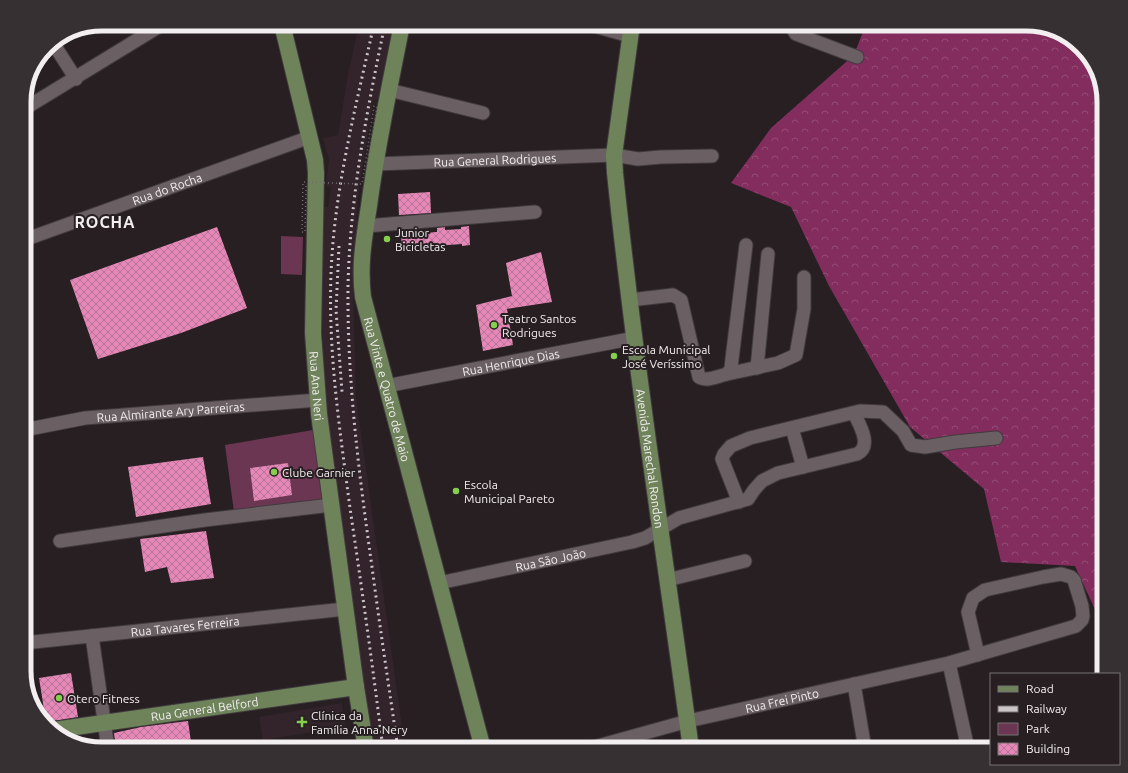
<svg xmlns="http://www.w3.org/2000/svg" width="1128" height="773" font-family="Ubuntu,sans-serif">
	<defs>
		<pattern id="forest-crowns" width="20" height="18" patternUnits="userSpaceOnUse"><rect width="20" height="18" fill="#822d5d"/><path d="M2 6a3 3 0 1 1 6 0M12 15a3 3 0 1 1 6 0" fill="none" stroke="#944c75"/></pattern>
		<pattern id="building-cross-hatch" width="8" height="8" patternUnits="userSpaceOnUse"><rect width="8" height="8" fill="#e688b7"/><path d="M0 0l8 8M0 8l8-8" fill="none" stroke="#b77496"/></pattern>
	</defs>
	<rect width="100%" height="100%" fill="#271f22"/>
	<g fill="#33242b">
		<path d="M359 24H393L378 99 373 101 360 183 356 218 358 222 353 264V292L356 397 405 749H373L329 429 325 381 322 330 323 207H328L331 187 326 186 329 160 323 138 338 135 348 74Z"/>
		<path d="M342 703 345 727 263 740 259 717Z"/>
	</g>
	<g fill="#6a3651">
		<path d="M281 236 303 237 302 275 281 274Z"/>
		<path d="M313 430 323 500 234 512 225 445Z"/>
	</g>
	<path fill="url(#forest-crowns)" d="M866 24H1026L1069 37 1094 63 1104 102V629L1075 566 1001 562 984 489 910 427 829 286 791 207 731 183 771 128 854 55Z"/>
	<g fill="url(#building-cross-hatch)">
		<path d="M430 192 431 213 399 215 398 194Z"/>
		<path d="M469 226 470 245 462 246V244L434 246V250H427L426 246 411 247V252H402L401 231 409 230 410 234 421 233 437 232V228L445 227V230L461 229V227Z"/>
		<path d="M217 227 247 308 181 333 98 359 70 280Z"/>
		<path d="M541 252 552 302 507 309 513 345 483 351 476 305 512 296 506 263Z"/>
		<path d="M203 457 211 504 136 517 128 467Z"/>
		<path d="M288 463 292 495 254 501 250 468Z"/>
		<path d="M206 531 214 578 171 583 167 567 145 572 140 539Z"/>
		<path d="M71 673 78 717 53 721 47 724 46 722 39 678Z"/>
		<path d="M188 721 192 749H116L114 733 141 727Z"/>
	</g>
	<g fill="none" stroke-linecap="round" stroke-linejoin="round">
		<g stroke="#413b3e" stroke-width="15">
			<g id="minor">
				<path d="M587 24 630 36"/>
				<path d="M796 24 794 31 796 34 857 57"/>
				<path d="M53 43 76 79"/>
				<path d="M389 90 483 113"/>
				<path d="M24 109 163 24"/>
				<path id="s1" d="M375 164 614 155 638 159 661 157 712 156"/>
				<path d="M366 226 535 212"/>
				<path id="s2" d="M24 240 310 137"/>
				<path d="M630 300 673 295 681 300 699 377C706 382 719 376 727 374L731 369 732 359 746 245"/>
				<path d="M757 368 768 254"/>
				<path d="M727 374 778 363 796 355 804 309V277"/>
				<path id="s3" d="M386 386 635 338"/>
				<path d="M792 428 803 467"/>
				<path id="s4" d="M24 430 85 418 318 400"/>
				<path d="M739 502 722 459 724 454 731 446 750 438 860 411 883 412 903 431 911 445 925 447 955 442 996 438"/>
				<path d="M60 541 205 520 331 505"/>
				<path d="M667 580 745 561"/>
				<path id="s5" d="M439 583 632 542 645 538 679 518 748 499 754 490 762 481 778 473 857 454C873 446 859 424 854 413"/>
				<path d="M92 636 108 749"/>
				<path id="s6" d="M24 643 345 609"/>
				<path d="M949 663 968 749"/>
				<path d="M854 684 865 749"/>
				<path id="s7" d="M587 749 688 721 949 663 1076 626 1082 620 1083 616 1082 606 1074 580 1071 577 1061 574 1043 577 985 590 973 598 968 612 978 655"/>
			</g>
		</g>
		<g stroke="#413b3e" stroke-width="18">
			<g id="major">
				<path id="s8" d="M282 24 315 160 316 173 313 333 319 414 356 687 366 749"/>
				<path id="s9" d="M402 24C390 85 377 145 369 206 364 239 359 264 363 297L483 749"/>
				<path id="s10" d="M632 24 614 155 615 173C635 365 665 557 691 749"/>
				<path id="s11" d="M54 730 356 687"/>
			</g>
		</g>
		<use href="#minor" stroke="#6a6064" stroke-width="13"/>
		<use href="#major" stroke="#6e835a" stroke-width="16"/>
		<g stroke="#cbc5c8" stroke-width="3" stroke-dasharray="2 4" stroke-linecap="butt">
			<path d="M374 24C356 106 334 190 331 274 328 353 340 431 350 508 362 589 373 669 383 749"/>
			<path d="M385 24C367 110 350 197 348 286 347 380 359 474 372 567 380 628 389 688 398 749"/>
			<path d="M339 246 336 310 342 392"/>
		</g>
		<g stroke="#736c6e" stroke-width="1.5" stroke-dasharray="1 3" stroke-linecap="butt">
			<path d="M306 186 305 232H302L303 182 362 184 374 106 377 107 366 173"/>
			<path d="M323 199V193"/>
		</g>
	</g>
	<g fill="#85cf4c" stroke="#271f22" stroke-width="1.5">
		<circle cx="387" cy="239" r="4"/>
		<circle cx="494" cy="325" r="4"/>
		<circle cx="614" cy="356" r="4"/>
		<circle cx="274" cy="472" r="4"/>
		<circle cx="456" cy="491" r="4"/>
		<circle cx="59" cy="698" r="4"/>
		<path d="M300 716h4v4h4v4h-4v4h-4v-4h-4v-4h4z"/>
	</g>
	<g text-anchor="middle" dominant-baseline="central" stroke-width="4" stroke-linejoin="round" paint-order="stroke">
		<g font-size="12" fill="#f3eef0" stroke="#271f22">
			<text stroke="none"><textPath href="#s1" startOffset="120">Rua General Rodrigues</textPath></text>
			<text stroke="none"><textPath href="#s2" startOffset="152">Rua do Rocha</textPath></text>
			<text stroke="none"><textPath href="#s3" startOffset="127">Rua Henrique Dias</textPath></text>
			<text stroke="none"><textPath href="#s8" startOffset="366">Rua Ana Neri</textPath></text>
			<text stroke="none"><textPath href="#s9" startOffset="372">Rua Vinte e Quatro de Maio</textPath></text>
			<text stroke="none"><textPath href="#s4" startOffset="148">Rua Almirante Ary Parreiras</textPath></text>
			<text stroke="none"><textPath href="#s10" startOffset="438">Avenida Marechal Rondon</textPath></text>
			<text stroke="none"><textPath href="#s5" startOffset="114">Rua São João</textPath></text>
			<text stroke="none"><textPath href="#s6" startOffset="162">Rua Tavares Ferreira</textPath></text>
			<text stroke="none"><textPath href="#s7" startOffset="201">Rua Frei Pinto</textPath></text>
			<text stroke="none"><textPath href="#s11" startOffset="152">Rua General Belford</textPath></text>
		</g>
		<g font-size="12" fill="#f3eef0" stroke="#271f22" text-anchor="start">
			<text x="395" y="232">Junior<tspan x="395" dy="14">Bicicletas</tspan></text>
			<text x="502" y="318">Teatro Santos<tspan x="502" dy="14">Rodrigues</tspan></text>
			<text x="622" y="349">Escola Municipal<tspan x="622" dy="14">José Veríssimo</tspan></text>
			<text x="282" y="472">Clube Garnier</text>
			<text x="464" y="484">Escola<tspan x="464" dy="14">Municipal Pareto</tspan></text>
			<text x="67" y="698">Otero Fitness</text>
			<text x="311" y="715">Clínica da<tspan x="311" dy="14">Família Anna Nery</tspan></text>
		</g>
		<g font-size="16" font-weight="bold" letter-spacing="1" fill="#f3eef0" stroke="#271f22">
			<text x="105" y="222">ROCHA</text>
		</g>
	</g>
	<path d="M0 0H1128V773H0ZM102 31H1026A71 71 0 0 1 1097 102V671A71 71 0 0 1 1026 742H102A71 71 0 0 1 31 671V102A71 71 0 0 1 102 31Z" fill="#373032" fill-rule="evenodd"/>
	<path fill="none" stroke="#f3eef0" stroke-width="5" d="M102 31H1026A71 71 0 0 1 1097 102V671A71 71 0 0 1 1026 742H102A71 71 0 0 1 31 671V102A71 71 0 0 1 102 31Z"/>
	<rect x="990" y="673" width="130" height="92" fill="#271f22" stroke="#797274"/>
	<rect x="998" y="686" width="20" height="6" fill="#6e835a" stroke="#797274"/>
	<text x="1026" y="693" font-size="12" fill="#f3eef0">Road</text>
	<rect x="998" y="706" width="20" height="6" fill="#cbc5c8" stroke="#797274"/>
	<text x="1026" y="713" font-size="12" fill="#f3eef0">Railway</text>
	<rect x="998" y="723" width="20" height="12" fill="#6a3651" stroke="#797274"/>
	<text x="1026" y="733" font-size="12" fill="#f3eef0">Park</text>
	<rect x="998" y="743" width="20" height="12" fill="url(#building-cross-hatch)" stroke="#797274"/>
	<text x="1026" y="753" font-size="12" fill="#f3eef0">Building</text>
</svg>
